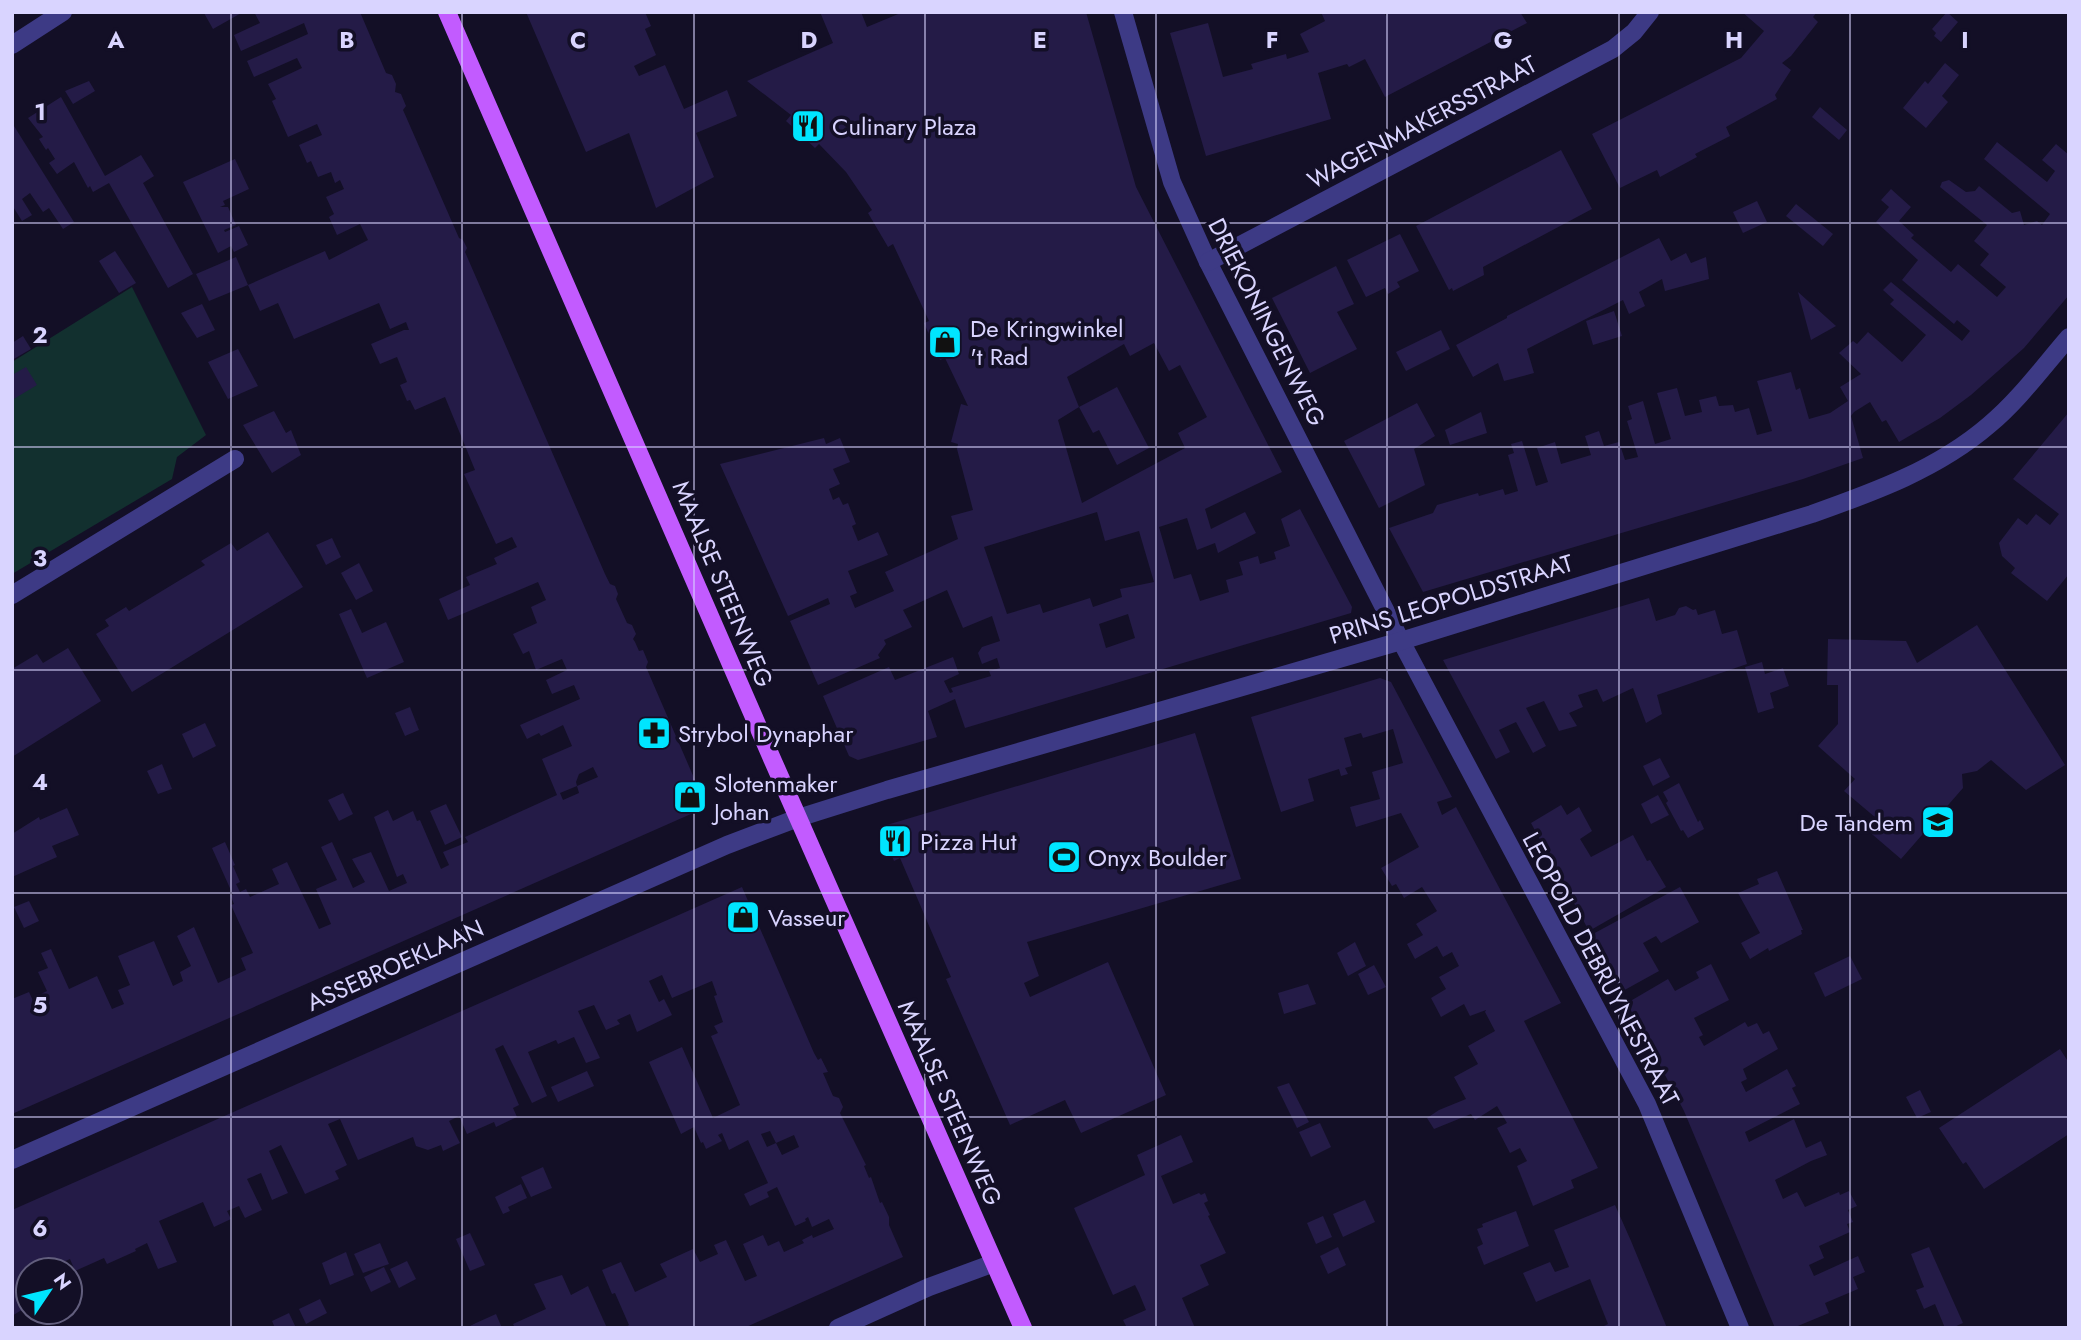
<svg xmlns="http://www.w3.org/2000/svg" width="2081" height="1340" font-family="Jost,sans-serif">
	<rect width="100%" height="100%" fill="#130f26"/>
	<path fill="#12302f" d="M132 287 206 435 177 457 172 479 12 574V362Z"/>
	<g fill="#241b47" fill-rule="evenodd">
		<path d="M207 12H243L213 29 204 13Z"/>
		<path d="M254 12H360L386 73 392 75 396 84 395 92 401 94 406 106 403 110 407 119 459 238 463 240 467 248 465 252 605 574 610 584 615 586 618 594 616 599 627 623 632 625 636 634 633 639 635 642 639 651 643 650 648 662 646 667 704 801 700 810 12 1114V999L29 992 35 1005 42 1001 39 995 47 991 38 972 48 968 41 953 51 949 69 989 97 976 112 1009 124 1004 118 990 130 985 118 956 154 941 173 986 183 981 180 972 191 966 177 936 194 927 218 983 246 970 241 958 253 953 231 905 234 904 230 895H233L212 848 225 842 235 865 233 866 240 882 236 884 240 892 246 889 250 897 279 884 272 869 287 862 319 929 331 924 316 889 337 880 321 847 332 842 353 888 365 882 352 859 371 852 389 891 407 883 403 874 397 877 374 817 388 810 393 821 413 811 417 821 420 820 441 869 449 865 443 852 468 842 465 837 557 795 542 759 572 746 563 725 541 736 539 733 527 739 520 725 580 699 574 685 552 694 546 680 567 670 562 659 536 670 529 651 523 654 513 634 537 623 531 607 546 600 538 582 448 620 439 599 470 585 466 577 497 564 494 558 517 547 512 537 496 544 464 474 475 470 445 397 415 410 410 400 407 401 400 385 407 382 397 357 380 364 371 344 404 330H409L406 322 390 329 379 303 294 339 278 303 260 311 248 285 325 251 329 260 368 240 360 224 337 235 329 217 334 214 326 197 344 189 340 180 335 183 331 172 318 177 311 161 307 163 299 145 322 135 317 124 288 137 272 101 276 99 268 84 302 68 297 58 254 77 247 61 308 34 304 23 241 51 234 35 260 23ZM593 767 598 777 577 786 579 793 563 800 560 793 577 786 576 782 579 774Z"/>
		<path d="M526 12H645L651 26 645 29 656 55 634 66 639 76 665 65 684 109 727 90 737 116 696 133 714 177 656 208 629 133 586 152Z"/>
		<path d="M820 12H861L867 27 903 12H1086L1136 187 1282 472 1205 509 1211 529 1245 512 1256 533 1218 553 1215 543 1197 550 1187 518 1159 527 1174 579 1191 574 1200 601 1229 592 1226 580 1243 575 1239 562 1258 556 1260 564 1276 559 1274 552 1290 546 1281 519 1300 509 1352 607 1351 613 965 728 955 699 928 711 937 737 858 760 849 756 823 696 889 667 895 680 953 657 959 674 944 681 950 693 953 692 951 688 991 676 989 671 1000 668 997 658 982 664 978 653 982 647 1000 641 992 616 963 628 947 590 903 610 912 627 884 640 886 644 878 655 880 658 818 685 790 621 830 604 828 598 788 616 720 464 824 438 826 444 840 438 850 462 833 469 840 484 829 489 833 500 839 497 843 505 848 503 856 524 852 526 858 541 878 532 888 555 848 571 857 593 850 596 855 608 894 591 885 572 958 539 951 516 973 510 957 449 958 444 951 442 961 404 968 406 945 358 940 360 924 323 929 321 893 244 888 247 868 213 872 210 846 172 819 144 815 148 786 121 791 115 747 81 833 43ZM1154 343 1169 371 1180 365 1207 417 1178 433 1185 448 1082 503 1058 420 1079 407 1067 377 1124 344 1130 356ZM1097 512 1105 541 1139 531 1154 582 1120 589 1122 597 1093 607 1090 598 1043 613 1040 604 1007 614 984 547ZM1128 614 1135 638 1106 648 1099 624Z"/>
		<path d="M1321 12H1384L1386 16 1388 12H1520L1527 23 1385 97 1365 59 1349 67 1347 64 1318 73 1331 119 1206 156 1170 33 1208 23 1223 77 1253 69 1251 64 1286 54 1287 59 1309 52 1300 34 1325 21Z"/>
		<path d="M1742 12H1817L1813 17 1818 22 1791 56 1782 63 1791 70 1775 95 1777 99 1726 127 1730 136 1695 154 1697 157 1660 177 1657 170 1620 188 1592 134 1741 58 1764 31Z"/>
		<path d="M1947 12 1958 22 1941 42 1934 36 1936 33 1932 29Z"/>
		<path d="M1945 63 1959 75 1942 96 1948 102 1926 128 1903 108 1925 81 1928 84Z"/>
		<path d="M89 81 95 91 73 104 65 91Z"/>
		<path d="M61 97 105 176 141 155 154 176 143 183 193 274 168 288 109 183 93 192 90 186 88 188 74 162 57 174 49 163 55 159 48 148 46 150 39 139 43 137 28 118Z"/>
		<path d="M1820 107 1847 130 1839 140 1812 117Z"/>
		<path d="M14 126 74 222 63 229 49 208 43 212 30 193 22 199 32 215 22 221 12 205V128Z"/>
		<path d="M1997 142 2047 182 2055 171 2042 160 2056 144 2069 155V295L2024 348 1971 395 1940 418 1899 442 1886 420 1882 422 1870 402 1854 412 1851 416 1863 458 1803 479 1423 592 1389 528 1433 513 1437 505 1478 493 1479 496 1503 489 1505 495 1518 491 1508 455 1514 453 1511 444 1522 441 1536 486 1548 482 1537 448 1555 442 1561 464 1591 455 1585 436 1599 431 1604 446 1619 442 1625 460 1638 457 1627 421 1632 419 1628 406 1643 401 1655 444 1671 439 1657 393 1677 388 1685 416 1702 412 1699 400 1716 396 1719 406 1733 405 1735 412 1749 408 1757 435 1772 431 1757 381 1791 372 1796 390 1800 388 1809 419 1830 413 1848 401 1840 387 1861 374 1839 353 1853 341 1857 344 1868 332 1902 362 1926 335 1890 304 1894 300 1883 290 1891 282 1962 341 1970 331 1957 320 1954 324 1902 280 1918 260 1876 222 1889 207 1881 200 1891 189 1911 207 1899 221 1914 235 1911 238 1951 272 1958 264 1997 297 2006 287 1980 265 1989 254 1974 241 1987 225 1940 187 1942 182 1949 180 1966 192 1975 191 1979 186 2012 213 2020 211 2024 225 2037 221 2042 225 2050 214 1984 159Z"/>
		<path d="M1561 150 1592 209 1483 267 1484 275 1453 291 1452 288 1449 290 1416 226Z"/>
		<path d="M235 159 249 189 223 201 225 205 220 207H228L236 225 224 230 225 232 239 226 248 245 234 252 231 246 218 253 183 182Z"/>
		<path d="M1757 201 1767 222 1743 233 1733 212Z"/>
		<path d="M1796 204 1833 234 1823 246 1786 216Z"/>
		<path d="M1400 234 1419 271 1397 282 1400 287 1388 294 1385 288 1366 297 1347 260Z"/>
		<path d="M1659 238 1671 261 1686 253 1691 263 1706 257 1709 279 1665 291 1662 279 1639 292 1645 306 1629 314 1623 300 1527 349 1534 373 1504 381 1498 363 1473 377 1456 345 1507 318V316Z"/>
		<path d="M115 251 136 283 119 293 99 261Z"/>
		<path d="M236 257 248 285 209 301 196 274Z"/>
		<path d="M1336 266 1354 304 1337 312 1357 349 1310 373 1272 298Z"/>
		<path d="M1798 292 1836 326 1811 340Z"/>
		<path d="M202 304 215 330 197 338 181 313Z"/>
		<path d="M1614 311 1622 336 1593 345 1586 321Z"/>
		<path d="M1441 330 1450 349 1406 371 1396 352Z"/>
		<path d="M23 336 31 349 12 360V343Z"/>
		<path d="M238 349 258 386 228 399 208 362Z"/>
		<path d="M26 367 37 385 12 400V375Z"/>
		<path d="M1117 387 1149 448 1117 465 1099 430 1093 433 1079 407Z"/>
		<path d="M1417 403 1435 436 1414 449 1425 485 1379 508 1344 441Z"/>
		<path d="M274 411 286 433 291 430 301 455 272 473 243 425Z"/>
		<path d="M1481 412 1487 433 1450 445 1445 430Z"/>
		<path d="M2069 412V574L2047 601 2011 573 2015 568 2002 556 1999 543 2018 518 2027 525 2036 514 2050 525 2059 514 2013 479Z"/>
		<path d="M268 532 303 587 132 692 96 634 109 626 105 620 126 607 129 611 180 580 205 565 201 561 231 543 237 551Z"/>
		<path d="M332 538 341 557 326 565 316 545Z"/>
		<path d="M359 563 373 591 356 600 341 573Z"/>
		<path d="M1649 598 1656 621 1675 615 1679 608 1686 606 1693 610 1696 609 1698 615 1715 610 1722 634 1737 630 1747 664 1657 695 1662 714 1646 723 1633 688 1603 702 1597 689 1578 695 1583 707 1569 713 1577 726 1559 731 1544 701 1526 708 1546 746 1533 753 1516 722 1499 730 1510 752 1496 759 1443 660Z"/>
		<path d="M351 609 362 633 386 622 404 662 367 678 339 614Z"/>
		<path d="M1977 625 2065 765 2026 790 1991 760 1977 771 1962 774 1963 788 1901 859 1866 829 1876 818 1844 791 1855 779 1818 746 1838 724V685H1827L1828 639 1906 641 1917 663Z"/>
		<path d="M68 648 101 701 12 757V669L37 654 43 663Z"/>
		<path d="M1762 662 1765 674 1783 668 1789 686 1770 693 1774 708 1758 713 1745 667Z"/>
		<path d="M1380 678 1391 682 1452 797 1437 802 1442 815 1456 807 1561 1003 1524 1021 1598 1168 1571 1180 1574 1188 1533 1206 1517 1166 1527 1161 1520 1148 1510 1153 1497 1128 1507 1123 1497 1106 1475 1120 1471 1114 1434 1129 1427 1118 1439 1110 1466 1099 1454 1077 1478 1064 1468 1046 1495 1031 1485 1012 1486 1010 1470 1016 1464 1004 1441 1017 1431 998 1446 989 1439 977 1459 966 1452 952 1443 957 1437 946 1415 959 1407 944 1423 935 1416 924 1437 911 1422 887 1404 898 1396 884 1392 886 1381 868 1419 847 1401 813 1356 827 1350 807 1380 799 1372 772 1403 763 1393 729 1363 738 1361 733 1344 738 1352 766 1345 768 1348 774 1341 776 1339 769 1308 779 1314 801 1281 812 1251 717Z"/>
		<path d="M410 707 419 730 405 736 395 713Z"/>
		<path d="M205 723 216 746 193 758 182 734Z"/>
		<path d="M1195 733 1241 879 1027 942 1039 976 1024 983 1030 997 1108 962 1166 1095 1081 1133 1065 1100 1010 1125 946 979 951 977 900 858 894 861 880 827Z"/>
		<path d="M1660 758 1670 777 1653 786 1643 766Z"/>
		<path d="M162 764 172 789 158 794 147 771Z"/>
		<path d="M1679 783 1698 822 1700 820 1704 829 1688 838 1683 830 1681 831 1666 803 1668 801 1663 792Z"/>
		<path d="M343 793 353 814 339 821 328 800Z"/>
		<path d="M1658 795 1669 815 1651 824 1641 804Z"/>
		<path d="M446 804 462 837 445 845 430 811Z"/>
		<path d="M1561 805 1567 815 1579 807 1592 831 1580 839 1591 857 1633 835 1647 861 1650 860 1666 887 1589 931 1531 823Z"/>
		<path d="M67 808 79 835 52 846 57 857 12 877V834L39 817 40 820Z"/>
		<path d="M1777 871 1803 930H1801L1802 934 1769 951 1768 948 1750 959 1741 943 1760 933 1738 893 1759 884 1757 879Z"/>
		<path d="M742 887 814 1053 818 1060 821 1058 828 1072 823 1073 833 1096 839 1098 843 1107 840 1113 866 1165 864 1166 869 1178 871 1177 880 1203 882 1202 889 1217V1225L903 1257 744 1328H624L629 1325 615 1293 612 1294 602 1270 621 1262 635 1292 667 1277 660 1264 693 1249 700 1262 718 1254 714 1245 726 1240 745 1281 757 1276 743 1244 763 1235 768 1246 779 1241 784 1252 804 1243 802 1240 812 1235 813 1238 834 1229 829 1219 812 1227 808 1217 805 1219 806 1221 795 1226 777 1187 767 1192 769 1197 750 1206 744 1194 768 1183 748 1140 729 1150 722 1133 718 1135 722 1141 706 1149 703 1142 701 1143 694 1127 681 1134 649 1062 682 1047 713 1118 740 1105 711 1036 718 1033 714 1026 723 1022 714 996 717 995 712 981 672 998 662 975 649 981 659 1002 664 999 672 1015 637 1032 630 1014 617 1020 620 1024 606 1030 594 1005 578 1011 600 1058 586 1063 574 1037 558 1044 556 1040 528 1052 547 1096 532 1103 503 1045 495 1049 519 1105 513 1108 517 1117 496 1127 494 1122 467 1134 459 1116 449 1121 460 1143 443 1151 441 1145 428 1150 416 1146 413 1137 358 1160 340 1119 328 1124 347 1165 335 1171 339 1179 305 1194 281 1145 269 1151 288 1193 272 1200 261 1173 247 1179 262 1210 245 1218 239 1206 227 1211 231 1219 214 1227 203 1202 159 1221 177 1262 158 1269 147 1243 135 1249 136 1251 107 1264 104 1258 75 1271 70 1259 57 1265 55 1261 39 1268 40 1270H28V1306L12 1316V1210ZM770 1131 776 1143 794 1135 799 1147 782 1155 776 1143 767 1147 761 1134Z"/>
		<path d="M1680 887 1699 922 1661 943 1656 936 1643 943 1659 971 1621 992 1591 935Z"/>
		<path d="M29 901 39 921 24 928 14 907Z"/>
		<path d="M1355 942 1366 966 1348 976 1337 953Z"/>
		<path d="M1850 956 1862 979 1825 997 1814 973Z"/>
		<path d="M1711 964 1729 1000 1694 1018 1703 1035 1699 1037 1704 1046 1745 1022 1748 1027 1757 1023 1763 1034 1769 1031 1778 1049 1743 1069 1747 1079 1741 1082 1746 1092 1787 1069 1796 1086 1792 1088 1800 1104 1745 1132 1749 1142 1794 1119 1806 1148 1821 1141 1827 1155 1811 1161 1775 1180 1783 1199 1797 1192 1805 1207 1839 1192 1840 1195 1849 1191 1857 1206 1848 1210 1853 1222 1847 1224 1850 1232 1819 1246 1824 1258 1809 1265 1814 1276 1858 1256 1865 1272 1853 1277 1858 1289 1825 1303 1829 1313 1793 1328H1775L1684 1111 1627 1003 1668 979 1675 991 1699 978 1696 972Z"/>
		<path d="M1374 965 1386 987 1368 995 1358 974Z"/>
		<path d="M1308 984 1316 1004 1284 1014 1278 993Z"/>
		<path d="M2060 1049 2069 1063V1134L1984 1189 1966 1162 1963 1164 1939 1128Z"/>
		<path d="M587 1071 594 1086 558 1102 551 1087Z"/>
		<path d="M1289 1083 1309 1122 1297 1128 1277 1087Z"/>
		<path d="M1920 1090 1931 1112 1917 1118 1906 1097Z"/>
		<path d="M1320 1123 1331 1147 1311 1157 1299 1132Z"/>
		<path d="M1181 1135 1193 1162 1161 1176 1173 1204 1199 1193 1201 1195 1205 1193 1208 1201 1204 1203 1210 1215 1208 1216 1226 1253 1200 1265 1209 1285 1182 1298 1195 1328H1127L1123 1320 1146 1310 1139 1293 1135 1285 1113 1295 1074 1208 1145 1175 1137 1155Z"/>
		<path d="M543 1167 552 1188 531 1197 521 1177Z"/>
		<path d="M521 1184 527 1198 508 1207 510 1211 503 1214 495 1197Z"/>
		<path d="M1365 1200 1375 1222 1343 1237 1333 1214Z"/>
		<path d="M1615 1205 1631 1241 1667 1328H1600L1608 1324 1590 1279 1536 1302 1523 1273 1550 1262 1555 1272 1569 1267 1554 1230Z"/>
		<path d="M1516 1211 1529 1246 1484 1265 1477 1247 1483 1244 1477 1229 1483 1227 1482 1224Z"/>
		<path d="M1323 1216 1332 1237 1316 1244 1307 1223Z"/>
		<path d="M470 1233 485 1265 470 1271 456 1239Z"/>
		<path d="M380 1243 389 1264 363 1273 354 1254Z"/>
		<path d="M1338 1247 1346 1265 1328 1274 1320 1256Z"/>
		<path d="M1929 1247 1963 1323 1952 1328H1945L1935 1304 1924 1309 1916 1290 1924 1287 1911 1254Z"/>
		<path d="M346 1252 354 1275 330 1285 322 1263Z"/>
		<path d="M407 1261 416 1279 399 1288 390 1269Z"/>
		<path d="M384 1267 391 1282 371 1292 364 1277Z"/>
		<path d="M562 1275 571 1295 588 1286 607 1328H515L513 1324 546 1309 534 1284Z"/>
		<path d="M320 1299 327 1313 306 1324 299 1309Z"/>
		<path d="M289 1313 296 1328H275L272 1321Z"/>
		<path d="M496 1314 502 1328H466L476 1323Z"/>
	</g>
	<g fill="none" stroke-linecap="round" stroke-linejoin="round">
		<g stroke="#3d3a85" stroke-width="18">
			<path d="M1123 12 1172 182 1208 262 1401 641 1647 1104 1740 1328"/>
			<path d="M12 45 63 12"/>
			<path d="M1208 262 1613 49 1634 32 1650 12"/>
			<path d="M12 595 235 459"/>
			<path d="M12 1160 727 845 798 818 887 790 1401 641 1812 514C1874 492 1938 469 1989 425 2019 400 2043 367 2069 337"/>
			<path d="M838 1328 929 1287 994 1263"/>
		</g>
		<path stroke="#c25bff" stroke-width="18" d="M447 12 773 761 1023 1328"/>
	</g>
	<path fill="none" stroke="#d9d4ff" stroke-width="2" stroke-opacity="0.55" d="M231 12V1328M462 12V1328M694 12V1328M925 12V1328M1156 12V1328M1387 12V1328M1619 12V1328M1850 12V1328M12 223H2069M12 447H2069M12 670H2069M12 893H2069M12 1117H2069"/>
	<defs>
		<g id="restaurant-square" transform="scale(1.75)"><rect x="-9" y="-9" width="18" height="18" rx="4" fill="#00e5ff" stroke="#130f26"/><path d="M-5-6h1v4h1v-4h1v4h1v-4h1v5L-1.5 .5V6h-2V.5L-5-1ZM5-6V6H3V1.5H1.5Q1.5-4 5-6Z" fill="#111"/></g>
		<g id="shop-square" transform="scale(1.75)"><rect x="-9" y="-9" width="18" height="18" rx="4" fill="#00e5ff" stroke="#130f26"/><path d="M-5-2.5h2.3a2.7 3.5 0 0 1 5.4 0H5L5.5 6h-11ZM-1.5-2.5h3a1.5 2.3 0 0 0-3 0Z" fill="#111"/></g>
		<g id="pharmacy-square" transform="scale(1.75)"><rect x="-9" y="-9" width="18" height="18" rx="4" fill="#00e5ff" stroke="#130f26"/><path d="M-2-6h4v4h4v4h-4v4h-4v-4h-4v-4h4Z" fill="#111"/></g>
		<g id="school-square" transform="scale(1.75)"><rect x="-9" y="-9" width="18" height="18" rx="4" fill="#00e5ff" stroke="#130f26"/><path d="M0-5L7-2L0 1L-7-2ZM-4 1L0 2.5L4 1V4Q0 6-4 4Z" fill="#111"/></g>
		<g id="stadium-square" transform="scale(1.75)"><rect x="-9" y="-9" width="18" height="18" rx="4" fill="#00e5ff" stroke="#130f26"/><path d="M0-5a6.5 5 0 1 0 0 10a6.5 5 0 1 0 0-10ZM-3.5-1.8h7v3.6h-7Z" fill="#111"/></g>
	</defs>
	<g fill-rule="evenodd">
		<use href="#restaurant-square" x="808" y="126"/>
		<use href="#shop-square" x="945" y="342"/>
		<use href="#pharmacy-square" x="654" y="733"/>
		<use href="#shop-square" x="690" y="797"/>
		<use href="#school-square" x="1938" y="822"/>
		<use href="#restaurant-square" x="895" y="841"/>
		<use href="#stadium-square" x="1064" y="857"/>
		<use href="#shop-square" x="743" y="917"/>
	</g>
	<g text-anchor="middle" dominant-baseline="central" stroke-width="7" stroke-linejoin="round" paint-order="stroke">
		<g font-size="24" fill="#d9d4ff" stroke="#130f26">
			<text transform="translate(1422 122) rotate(-28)">WAGENMAKERSSTRAAT</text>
			<text transform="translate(1267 322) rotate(63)">DRIEKONINGENWEG</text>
			<text transform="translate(723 584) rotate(67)">MAALSE STEENWEG</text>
			<text transform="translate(1451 599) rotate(-17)">PRINS LEOPOLDSTRAAT</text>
			<text transform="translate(395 965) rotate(-24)">ASSEBROEKLAAN</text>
			<text transform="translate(1601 969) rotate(62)">LEOPOLD DEBRUYNESTRAAT</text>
			<text transform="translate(950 1103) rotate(66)">MAALSE STEENWEG</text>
		</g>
		<g font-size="24" fill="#d9d4ff" stroke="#130f26" text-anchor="start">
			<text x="832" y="126">Culinary Plaza</text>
			<text x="970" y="328">De Kringwinkel<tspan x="970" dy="28">'t Rad</tspan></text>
			<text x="678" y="733">Strybol Dynaphar</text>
			<text x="714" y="783">Slotenmaker<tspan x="714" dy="28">Johan</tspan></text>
			<text x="1913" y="822" text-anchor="end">De Tandem</text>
			<text x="920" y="841">Pizza Hut</text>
			<text x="1088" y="857">Onyx Boulder</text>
			<text x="768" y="917">Vasseur</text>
		</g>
	</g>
	<g font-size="23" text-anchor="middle" font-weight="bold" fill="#d9d4ff" stroke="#130f26" stroke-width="7" stroke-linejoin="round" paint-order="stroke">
		<text x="116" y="48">A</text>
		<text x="347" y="48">B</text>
		<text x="578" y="48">C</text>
		<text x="809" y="48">D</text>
		<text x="1040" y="48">E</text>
		<text x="1272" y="48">F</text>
		<text x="1503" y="48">G</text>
		<text x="1734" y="48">H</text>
		<text x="1965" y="48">I</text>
		<text x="40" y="120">1</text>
		<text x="40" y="343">2</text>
		<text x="40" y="566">3</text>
		<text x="40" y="790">4</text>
		<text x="40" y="1013">5</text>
		<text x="40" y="1236">6</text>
	</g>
	<rect width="2081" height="1340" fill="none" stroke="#d9d4ff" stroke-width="28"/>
	<g transform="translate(49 1291) rotate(55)"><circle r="33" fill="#130f26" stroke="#625e7d" stroke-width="2"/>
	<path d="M0-5L12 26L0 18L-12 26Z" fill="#00e5ff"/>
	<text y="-10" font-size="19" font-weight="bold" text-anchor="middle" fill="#d9d4ff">N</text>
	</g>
</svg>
